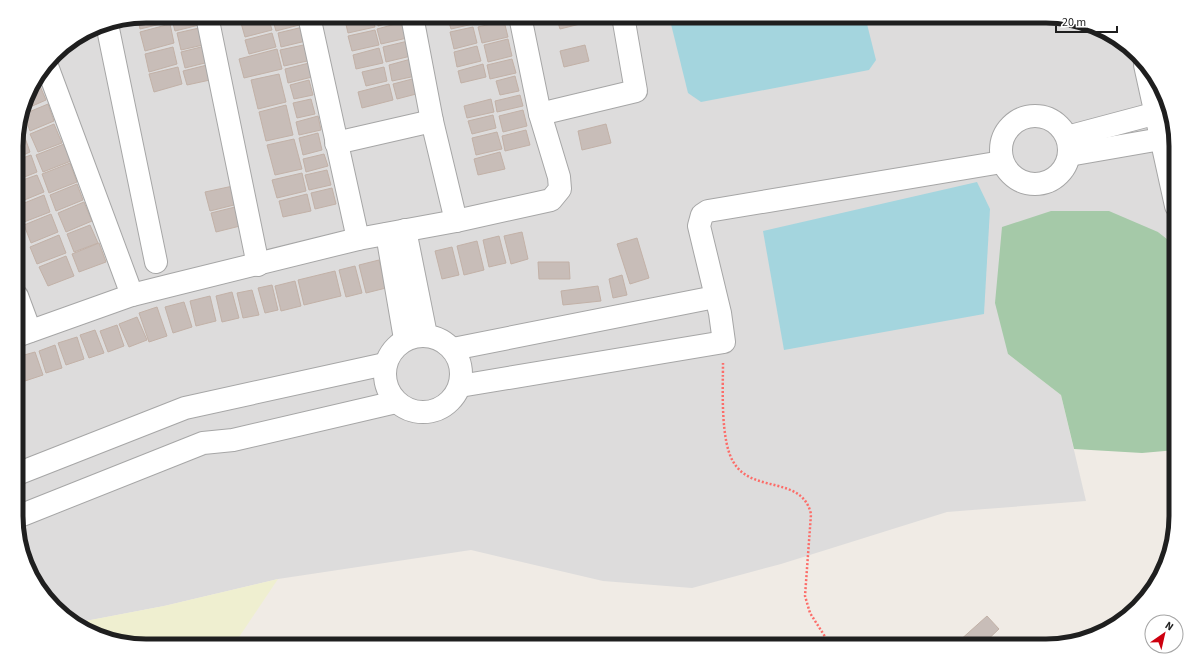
<svg xmlns="http://www.w3.org/2000/svg" width="1192" height="662" font-family="'Source Sans 3',sans-serif">
	<rect width="100%" height="100%" fill="#f0ebe5"/>
	<path fill="#dddcdc" d="M146 16H1046L1111 33 1154 74 1176 137V246L1158 232 1008 354 1061 395 1086 501 947 512 781 564 692 588 603 581 471 550 278 579 164 606 75 623 38 588 17 533V129L30 88 60 48 97 26Z"/>
	<path fill="#efefd0" d="M278 579 233 646H146L81 629 75 623 164 606Z"/>
	<path fill="#a5c9a8" d="M1051 211H1109L1158 232 1176 246V450L1142 453 1074 449 1061 395 1008 354 995 303 1002 227Z"/>
	<g fill="#a4d5de">
		<path d="M669 16H865L876 60 869 70 701 102 688 93Z"/>
		<path d="M977 182 990 209 984 314 784 350 763 231Z"/>
	</g>
	<g fill="#c8bdb8" stroke="#c2b1a7">
		<path d="M146 16H167L169 22 140 29 138 18Z"/>
		<path d="M171 16H197L199 25 175 31Z"/>
		<path d="M241 16H256L242 20Z"/>
		<path d="M268 16 272 30 245 37 241 23Z"/>
		<path d="M276 16H301L303 24 276 31 272 17Z"/>
		<path d="M344 16H372L375 27 348 33Z"/>
		<path d="M376 16H403V19L378 26Z"/>
		<path d="M447 16H471L473 24 451 29Z"/>
		<path d="M475 16H502L503 18 477 24Z"/>
		<path d="M556 16H583L584 23 560 29Z"/>
		<path d="M587 16H607L608 19 589 23Z"/>
		<path d="M504 21 508 37 482 43 478 27Z"/>
		<path d="M403 22 407 38 381 44 377 29Z"/>
		<path d="M170 24 174 43 145 51 140 32Z"/>
		<path d="M303 27 306 41 281 47 278 33Z"/>
		<path d="M473 27 477 43 454 49 450 32Z"/>
		<path d="M199 28 203 45 181 50 177 33Z"/>
		<path d="M375 30 379 45 352 51 348 36Z"/>
		<path d="M272 33 276 47 249 54 245 40Z"/>
		<path d="M508 39 512 56 488 62 484 45Z"/>
		<path d="M408 41 411 56 386 62 383 47Z"/>
		<path d="M308 44 312 60 284 66 280 50Z"/>
		<path d="M585 45 589 61 564 67 560 51Z"/>
		<path d="M205 46 209 62 185 68 181 52Z"/>
		<path d="M477 46 481 61 457 67 454 52Z"/>
		<path d="M173 47 177 64 149 72 145 54Z"/>
		<path d="M379 48 383 63 356 69 353 55Z"/>
		<path d="M277 49 282 69 244 78 239 59Z"/>
		<path d="M411 59 416 76 392 81 389 65Z"/>
		<path d="M512 59 516 73 490 79 487 65Z"/>
		<path d="M309 63 312 77 288 83 285 69Z"/>
		<path d="M483 64 486 77 461 83 458 71Z"/>
		<path d="M207 65 210 80 187 85 183 71Z"/>
		<path d="M178 67 182 84 154 92 149 74Z"/>
		<path d="M384 67 387 81 366 86 362 72Z"/>
		<path d="M279 74 286 102 258 109 251 80Z"/>
		<path d="M515 76 519 91 500 95 496 81Z"/>
		<path d="M38 78 40 82 32 85Z"/>
		<path d="M416 78 420 93 397 99 393 84Z"/>
		<path d="M309 80 313 95 294 99 290 85Z"/>
		<path d="M389 84 393 100 362 108 358 92Z"/>
		<path d="M40 86 46 100 30 107 27 97 29 90Z"/>
		<path d="M520 95 523 106 497 112 495 101Z"/>
		<path d="M311 99 315 114 297 118 293 103Z"/>
		<path d="M491 99 494 112 467 118 464 106Z"/>
		<path d="M48 104 54 121 30 131 24 114Z"/>
		<path d="M286 105 293 135 266 141 259 112Z"/>
		<path d="M523 110 527 126 503 132 499 116Z"/>
		<path d="M493 115 496 128 472 134 468 121Z"/>
		<path d="M318 116 321 130 299 135 296 122Z"/>
		<path d="M19 122 23 132 17 134V129Z"/>
		<path d="M54 124 62 143 38 152 30 134Z"/>
		<path d="M606 124 611 143 582 150 578 131Z"/>
		<path d="M526 130 530 145 505 151 502 136Z"/>
		<path d="M497 132 502 149 476 155 472 138Z"/>
		<path d="M318 133 322 150 303 155 299 138Z"/>
		<path d="M24 135 30 152 17 158V137Z"/>
		<path d="M294 139 302 169 275 175 267 145Z"/>
		<path d="M64 144 71 161 43 172 36 155Z"/>
		<path d="M500 152 505 169 478 175 474 159Z"/>
		<path d="M324 154 328 166 306 172 303 159Z"/>
		<path d="M31 155 37 172 17 180V160Z"/>
		<path d="M70 163 77 182 49 193 42 174Z"/>
		<path d="M327 170 331 185 309 190 305 175Z"/>
		<path d="M302 173 306 191 277 198 272 180Z"/>
		<path d="M37 175 44 192 17 203V182Z"/>
		<path d="M77 184 83 200 56 211 50 195Z"/>
		<path d="M233 186 238 204 210 211 205 192Z"/>
		<path d="M332 188 336 204 315 209 311 193Z"/>
		<path d="M307 194 311 211 283 217 279 201Z"/>
		<path d="M44 195 50 212 24 222 17 206Z"/>
		<path d="M84 202 92 221 66 232 58 213Z"/>
		<path d="M235 207 240 226 216 232 211 213Z"/>
		<path d="M51 214 58 232 31 243 24 225Z"/>
		<path d="M90 225 98 243 74 252 67 234Z"/>
		<path d="M522 232 528 259 511 264 504 236Z"/>
		<path d="M59 235 66 253 37 264 30 247Z"/>
		<path d="M499 236 506 263 489 267 483 240Z"/>
		<path d="M637 238 649 278 630 284 617 244Z"/>
		<path d="M477 241 484 270 464 275 457 246Z"/>
		<path d="M99 243 106 262 79 272 72 254Z"/>
		<path d="M452 247 459 275 442 279 435 251Z"/>
		<path d="M66 256 74 276 48 286 39 267Z"/>
		<path d="M379 260 386 288 366 293 359 265Z"/>
		<path d="M538 262H569L570 279H539Z"/>
		<path d="M355 266 362 293 346 297 339 270Z"/>
		<path d="M335 271 341 296 304 305 298 280Z"/>
		<path d="M622 275 627 295 613 298 609 279Z"/>
		<path d="M295 281 301 306 281 311 275 286Z"/>
		<path d="M272 285 278 310 265 313 258 288Z"/>
		<path d="M598 286 601 301 563 305 561 291Z"/>
		<path d="M252 290 259 315 243 318 237 293Z"/>
		<path d="M232 292 239 318 222 322 216 296Z"/>
		<path d="M210 296 216 321 196 326 190 301Z"/>
		<path d="M184 302 192 327 173 333 165 307Z"/>
		<path d="M157 307 167 336 149 342 139 313Z"/>
		<path d="M137 317 147 340 129 347 119 324Z"/>
		<path d="M117 325 124 346 108 352 100 331Z"/>
		<path d="M95 330 104 353 89 358 80 335Z"/>
		<path d="M77 337 84 359 66 365 58 343Z"/>
		<path d="M55 345 62 368 46 373 39 351Z"/>
		<path d="M35 352 43 375 22 382 17 366V357Z"/>
		<path d="M987 616 999 629 981 646H961L958 642Z"/>
	</g>
	<g fill="none" stroke-linecap="round" stroke-linejoin="round">
		<g stroke="#a6a6a6" stroke-width="24">
			<g id="street">
				<path d="M207 16 258 265"/>
				<path d="M309 16 358 239"/>
				<path d="M412 16 432 121 456 221"/>
				<path d="M107 24 156 262"/>
				<path d="M1145 65 1176 206"/>
				<path d="M47 66 132 295"/>
				<path d="M540 114 636 91 623 16"/>
				<circle cx="1035" cy="150" r="34"/>
				<path d="M1067 137 1157 113"/>
				<path d="M336 143 432 121"/>
				<path d="M1069 155 1161 139"/>
				<path d="M405 230 426 335"/>
				<path d="M387 234 405 339"/>
				<path d="M17 296 30 331"/>
				<circle cx="423" cy="374" r="38"/>
				<path d="M17 336 132 295 172 285 358 239 456 221 551 200 560 189 559 177 540 114 520 16"/>
				<path d="M453 349 715 297"/>
				<path d="M460 386 724 342 720 313 699 226 702 215 708 211 1002 162"/>
				<path d="M17 474 185 408 385 364"/>
				<path d="M17 517 203 443 233 440 396 402"/>
			</g>
		</g>
		<path stroke="#fc6d69" stroke-width="2.5" stroke-dasharray="2 2" stroke-linecap="butt" d="M723 363C723 388 720 442 734 463 753 494 802 475 811 514L805 596 810 613 831 646"/>
		<use href="#street" stroke="#fff" stroke-width="22"/>
	</g>
	<path d="M0 0H1192V662H0ZM146 23H1046A123 123 0 0 1 1169 146V516A123 123 0 0 1 1046 639H146A123 123 0 0 1 23 516V146A123 123 0 0 1 146 23Z" fill="#fff" fill-rule="evenodd"/>
	<path fill="none" stroke="#1f1f1f" stroke-width="5" d="M146 23H1046A123 123 0 0 1 1169 146V516A123 123 0 0 1 1046 639H146A123 123 0 0 1 23 516V146A123 123 0 0 1 146 23Z"/>
	<g transform="translate(1164 634) rotate(34)"><circle r="19" fill="#ffffff" stroke="#a5a5a5"/>
	<path d="M0-3L7 15L0 10L-7 15Z" fill="#cd000f"/>
	<text y="-6" font-size="11" font-weight="bold" text-anchor="middle" fill="#1f1f1f">N</text>
	</g>
	<path d="M1056 26v6h61v-6" fill="none" stroke="#1f1f1f" stroke-width="2"/>
	<text x="1062" y="26" font-size="12" fill="#1f1f1f" stroke="#ffffff" stroke-width="3" paint-order="stroke">20 m</text>
</svg>
